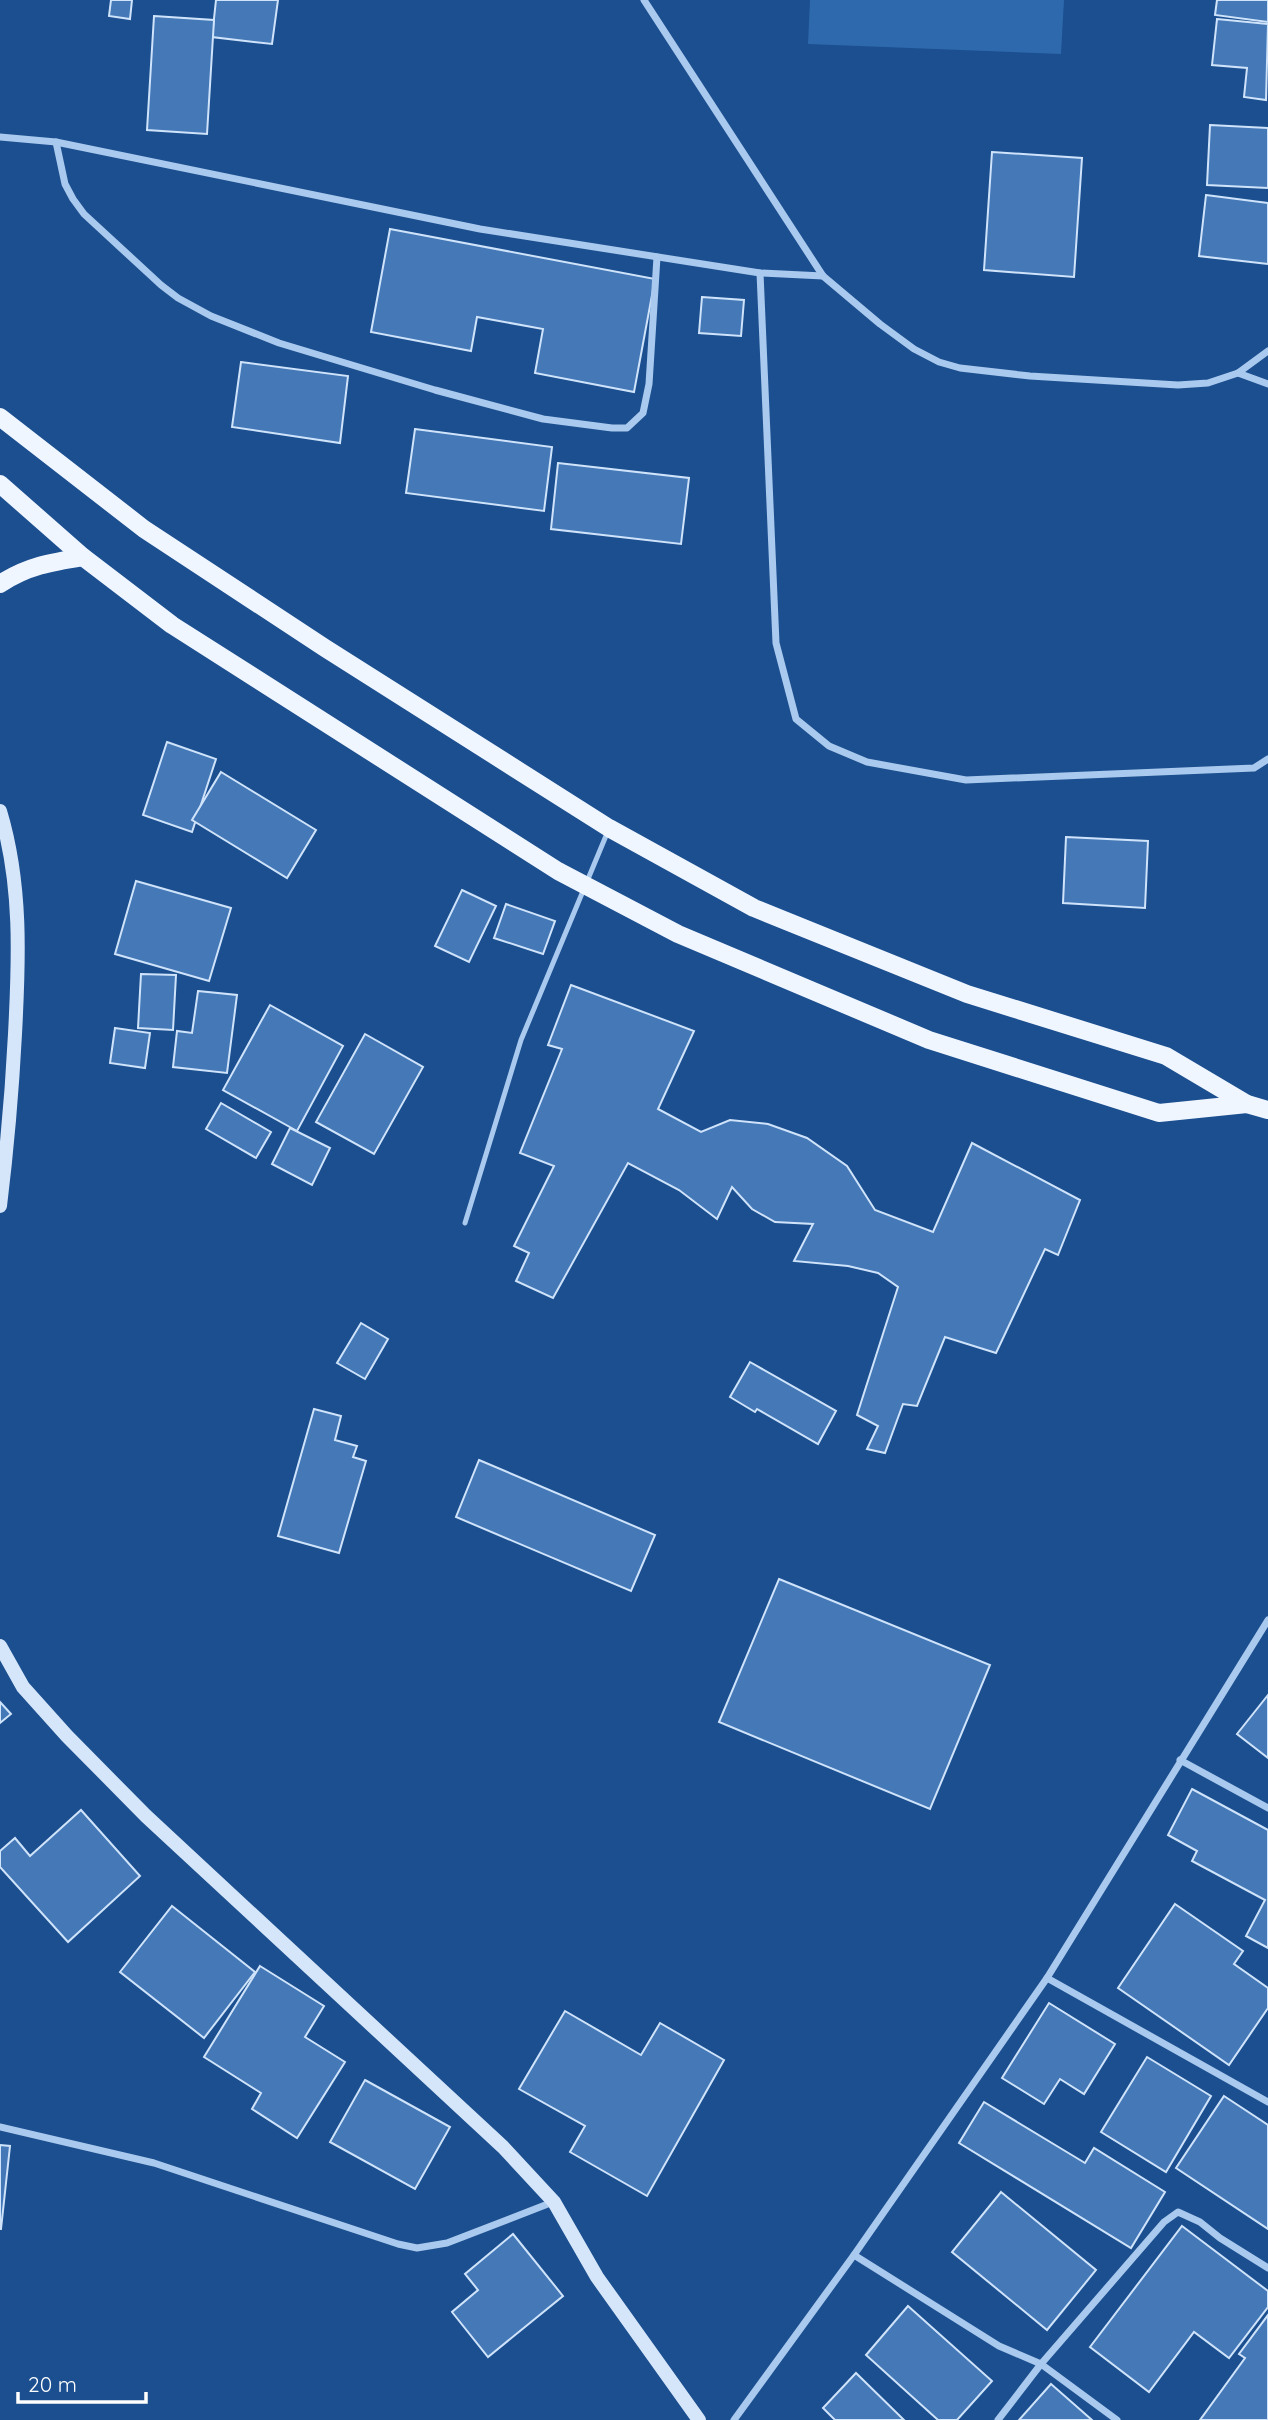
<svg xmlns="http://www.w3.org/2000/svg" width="1268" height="2420" font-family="Quicksand,sans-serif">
	<rect width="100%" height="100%" fill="#1b4f8f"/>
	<path fill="#2e69ad" d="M810 0H1064L1061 54 808 44Z"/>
	<g fill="#4478b7" stroke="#cfe3fa" stroke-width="2">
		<path d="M111 0H132L130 19 109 16Z"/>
		<path d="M216 0H278L272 44 212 37Z"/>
		<path d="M1217 0H1268V22L1215 15Z"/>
		<path d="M154 16 214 20 207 134 147 130Z"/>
		<path d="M1217 19 1268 24 1266 100 1244 97 1247 68 1212 65Z"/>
		<path d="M1210 125 1268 128V188L1207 185Z"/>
		<path d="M992 152 1082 158 1074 277 984 270Z"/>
		<path d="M1206 195 1268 203V264L1199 256Z"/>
		<path d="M390 229 655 279 634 392 535 373 543 329 477 317 471 351 371 332Z"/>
		<path d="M702 297 744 300 741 336 699 333Z"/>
		<path d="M241 362 348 376 340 443 232 427Z"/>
		<path d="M415 429 552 447 544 511 406 493Z"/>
		<path d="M558 463 689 478 681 544 551 529Z"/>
		<path d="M167 742 216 759 192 832 143 815Z"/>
		<path d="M221 772 316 830 287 878 192 820Z"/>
		<path d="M1066 837 1148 841 1145 908 1063 903Z"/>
		<path d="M136 881 231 908 209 981 115 954Z"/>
		<path d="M462 890 496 906 469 962 435 946Z"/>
		<path d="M506 904 555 921 543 954 494 938Z"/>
		<path d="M141 974 176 975 173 1030 138 1028Z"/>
		<path d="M571 985 694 1031 658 1109 701 1132 730 1120 768 1124 807 1138 847 1166 875 1210 933 1232 972 1143 1080 1200 1058 1255 1045 1249 996 1353 945 1337 917 1406 903 1404 885 1453 867 1449 878 1426 857 1415 898 1287 878 1273 848 1266 794 1261 813 1224 775 1222 752 1209 732 1187 717 1219 679 1190 628 1163 553 1298 516 1281 529 1253 514 1246 554 1166 520 1153 562 1049 548 1045Z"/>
		<path d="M198 991 237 995 227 1073 173 1067 177 1031 192 1033Z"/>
		<path d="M270 1005 343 1046 297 1131 223 1090Z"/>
		<path d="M115 1028 150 1033 145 1068 110 1063Z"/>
		<path d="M365 1034 423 1067 374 1154 316 1122Z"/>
		<path d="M221 1103 271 1132 256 1158 206 1129Z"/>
		<path d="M290 1128 330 1148 312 1185 272 1164Z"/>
		<path d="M361 1323 388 1339 365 1379 337 1363Z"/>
		<path d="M750 1362 836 1411 818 1444 757 1409 755 1412 730 1397Z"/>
		<path d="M314 1409 341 1416 335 1440 357 1446 353 1457 366 1461 339 1553 278 1536Z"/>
		<path d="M479 1460 655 1535 631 1591 456 1517Z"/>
		<path d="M779 1579 990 1665 930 1809 719 1722Z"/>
		<path d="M1268 1695V1758L1237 1734Z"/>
		<path d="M0 1702 11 1714 0 1723Z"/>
		<path d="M1192 1789 1268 1830V1948L1246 1936 1265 1900 1192 1861 1197 1851 1168 1835Z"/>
		<path d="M81 1810 140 1876 68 1942 0 1867V1851L15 1838 30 1856Z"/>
		<path d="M1175 1904 1243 1951 1234 1964 1268 1988V2008L1229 2065 1118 1988Z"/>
		<path d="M172 1906 255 1972 204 2038 120 1972Z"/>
		<path d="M260 1966 324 2006 305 2037 345 2062 297 2138 252 2109 261 2093 204 2057Z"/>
		<path d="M1049 2003 1115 2044 1084 2094 1060 2079 1044 2104 1002 2078Z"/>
		<path d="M565 2011 641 2055 660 2023 724 2060 647 2196 570 2152 585 2126 519 2089Z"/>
		<path d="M1147 2057 1211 2096 1166 2172 1101 2132Z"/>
		<path d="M365 2080 450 2127 415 2189 330 2142Z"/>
		<path d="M1224 2096 1268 2125V2229L1176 2168Z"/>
		<path d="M984 2102 1085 2163 1094 2148 1165 2192 1131 2248 959 2143Z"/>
		<path d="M0 2145 10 2146 1 2229H0Z"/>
		<path d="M1001 2192 1096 2270 1047 2330 952 2252Z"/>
		<path d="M1182 2226 1268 2291V2307L1229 2358 1194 2332 1149 2392 1090 2347Z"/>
		<path d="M513 2234 563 2296 488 2357 452 2312 478 2290 465 2274Z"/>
		<path d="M908 2306 992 2381 957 2420H938L866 2355Z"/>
		<path d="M1268 2315V2420H1200L1245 2358 1239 2354Z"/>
		<path d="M856 2373 904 2420H835L823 2408Z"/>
		<path d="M1051 2384 1092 2420H1019Z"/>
	</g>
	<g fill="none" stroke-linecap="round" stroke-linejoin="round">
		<path stroke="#a9c9ee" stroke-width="5" d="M465 1223 521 1040 608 831"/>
		<g stroke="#a9c9ee" stroke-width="7">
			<path d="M644 0 823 276 880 324 914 349 939 362 960 368 1030 376 1178 385 1208 383 1238 373 1268 351"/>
			<path d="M0 137 56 142 480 229 760 273 823 276"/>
			<path d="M56 142 65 184 73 199 84 214 161 285 178 298 211 316 279 343 435 390 543 419 612 428H627L643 413 649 384 657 257"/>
			<path d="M760 273 776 643 796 719 829 746 867 762 966 780 1254 768 1268 759"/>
			<path d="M1238 373 1268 384"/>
			<path d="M1180 1760 1268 1808"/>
			<path d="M1047 1978 1268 2102"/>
			<path d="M0 2127 154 2163 398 2244 417 2248 447 2243 553 2202"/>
			<path d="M854 2255 999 2346 1041 2364 1117 2420"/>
			<path d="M734 2420 854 2255 1047 1978 1268 1620"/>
			<path d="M998 2420 1041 2364 1164 2222 1178 2212 1200 2222 1220 2238 1268 2268"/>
		</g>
		<g stroke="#d6e6fa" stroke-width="14">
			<path d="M0 811C22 884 19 959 15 1034 12 1092 7 1149 0 1206"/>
			<path d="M0 1646 23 1687 67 1736 146 1816 503 2147 554 2202 597 2277 699 2420"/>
		</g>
		<g stroke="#f0f6ff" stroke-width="18">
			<path d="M0 417 144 529 325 648 609 828 754 908 967 994 1166 1056 1247 1104 1268 1110"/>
			<path d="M0 484 83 557 172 625 558 871 678 934 929 1040 1159 1113 1247 1104"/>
			<path d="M0 584C27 566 52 562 83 557"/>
		</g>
	</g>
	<path d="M18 2392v10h128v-10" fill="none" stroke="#ffffff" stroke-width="3.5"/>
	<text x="28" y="2392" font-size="21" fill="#ffffff" stroke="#1b4f8f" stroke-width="5" paint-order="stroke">20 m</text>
</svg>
